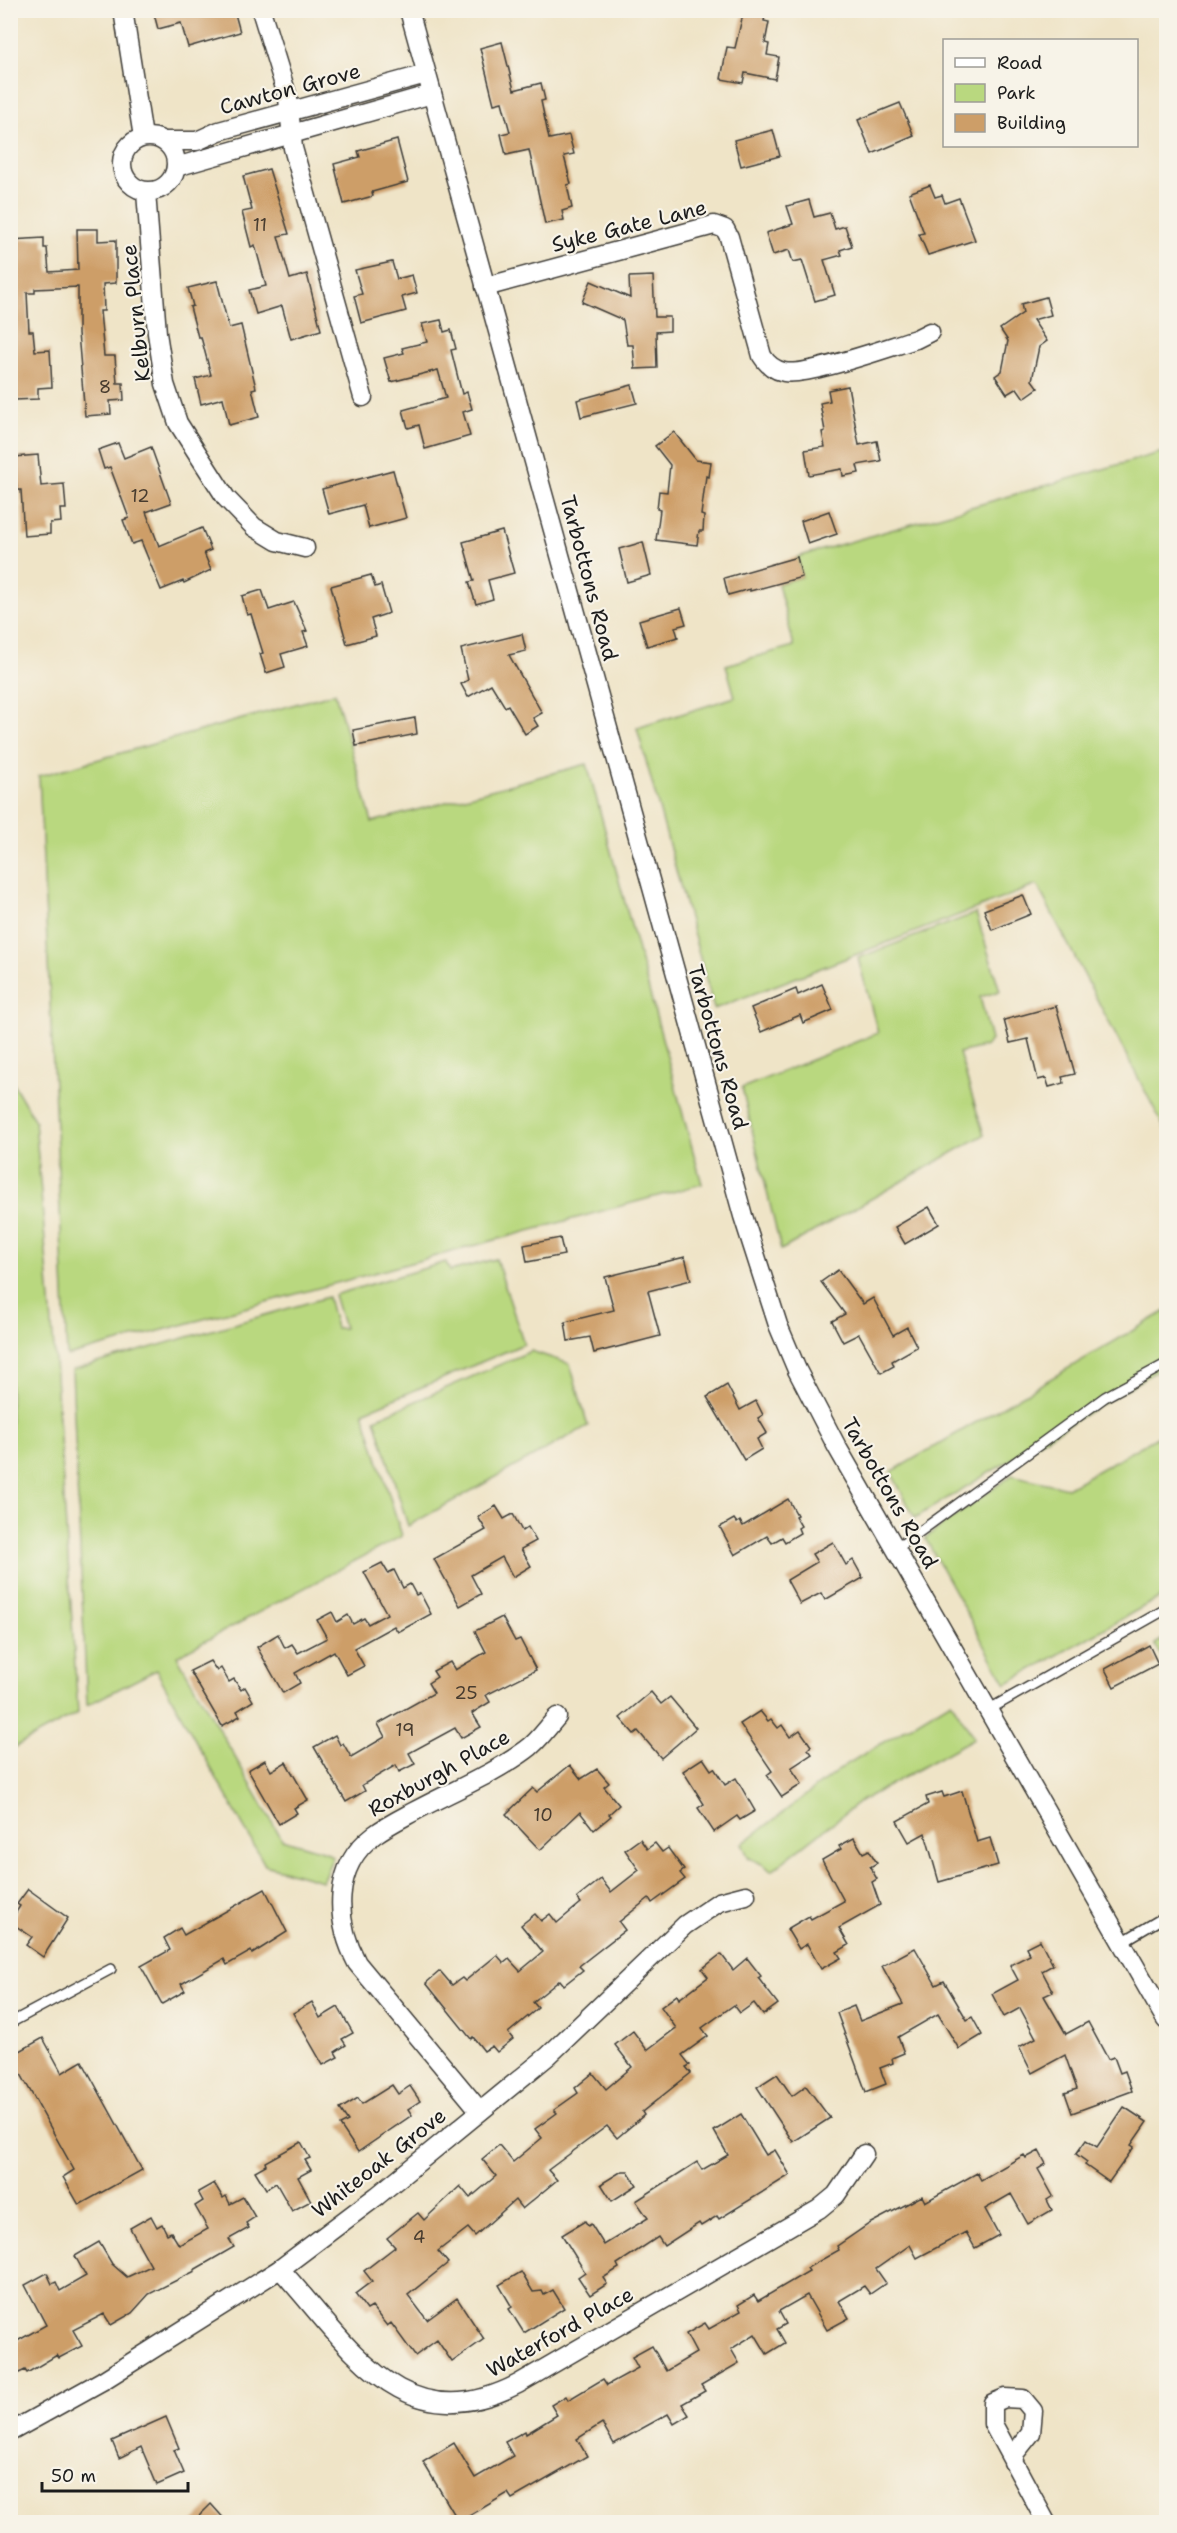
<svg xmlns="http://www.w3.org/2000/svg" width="1177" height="2533" font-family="'Shantell Sans',sans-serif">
	<rect width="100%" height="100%" fill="#f7f3e8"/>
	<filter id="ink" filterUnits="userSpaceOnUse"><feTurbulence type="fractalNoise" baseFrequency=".0167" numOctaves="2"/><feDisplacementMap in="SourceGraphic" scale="12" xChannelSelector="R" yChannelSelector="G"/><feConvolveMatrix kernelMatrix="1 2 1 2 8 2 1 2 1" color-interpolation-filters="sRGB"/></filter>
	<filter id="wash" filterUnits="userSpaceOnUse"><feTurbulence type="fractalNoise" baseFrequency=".008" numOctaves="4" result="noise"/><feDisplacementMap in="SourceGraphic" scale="24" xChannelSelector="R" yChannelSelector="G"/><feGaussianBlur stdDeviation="1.35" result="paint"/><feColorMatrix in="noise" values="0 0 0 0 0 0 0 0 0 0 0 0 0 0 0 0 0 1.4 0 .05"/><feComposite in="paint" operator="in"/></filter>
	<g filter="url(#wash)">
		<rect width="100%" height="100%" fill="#efe4c7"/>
		<g fill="#b9d87f" stroke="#6a7a4e" stroke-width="1.5">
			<path d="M1166 451V1131L1037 885 714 1009 637 728 735 697 726 665 794 646 778 584 802 577 797 557Z"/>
			<path d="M335 693 372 822 587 764 702 1184 67 1356 39 776Z"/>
			<path d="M976 913 1000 991 980 997 991 1040 986 1046 959 1053 984 1135 781 1250 742 1088 878 1033 858 958Z"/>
			<path d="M10 1078 35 1121 55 1361 78 1713 11 1749Z"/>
			<path d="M496 1259 524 1344 363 1412 402 1536 177 1656 282 1839 326 1852 333 1857 322 1881 265 1865 156 1670 87 1705 72 1370 328 1297 336 1328H344L334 1295 446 1262 450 1271Z"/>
			<path d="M1166 1311V1365L915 1518 891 1472Z"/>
			<path d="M531 1351 570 1364 588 1426 408 1526 375 1419Z"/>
			<path d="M1166 1432V1594L1006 1684 925 1538 1012 1475 1067 1488Z"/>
			<path d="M1166 1637V1664L1155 1644Z"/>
			<path d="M951 1701 974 1738 861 1801 771 1871 764 1865 749 1858 742 1844 844 1766Z"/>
		</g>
		<g id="blocks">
			<g fill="#cd9e68">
				<path d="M153 10H234L240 32 188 47 181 23 158 29Z"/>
				<path d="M744 10H766L764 21 769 22 765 43 769 44 767 55 779 57 775 79 745 73 743 83 721 79 727 47 735 48Z"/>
				<path d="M502 42 514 90 541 83 545 100 541 101 549 139 569 135 574 154 564 156 571 184 567 185 572 208 562 211 564 220 545 224 529 150 506 155 501 134 510 132 502 102 494 104 480 48Z"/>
				<path d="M900 103 914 136 872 154 858 120Z"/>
				<path d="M773 130 780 156 741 166 734 140Z"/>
				<path d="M397 140 408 182 372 192 373 196 344 204 334 164 360 157 358 151Z"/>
				<path d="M269 169 289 234 278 236 290 279 307 274 321 330 291 339 282 306 256 314 249 290 266 286 255 245 251 247 242 212 252 210 243 176Z"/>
				<path d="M930 185 935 197 942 195 945 203 959 198 975 240 928 255 919 234 924 233 909 193Z"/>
				<path d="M809 200 814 217 830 213 835 229 845 226 852 246 840 250 842 255 824 260 835 295 815 301 802 260 793 262 789 250 773 255 766 233 793 224 787 206Z"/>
				<path d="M77 229H98V241L116 240V283L103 284 104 311H100L104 356H115L117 383H123L124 400 110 401 111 414 85 416 78 333V287L35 289V293H27L29 331H33L35 351 50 350 52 387 38 388V399L15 400 10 334V240L44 238V248H47L49 272 78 270Z"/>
				<path d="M392 262 397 279 412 275 417 293 402 297 406 311 361 323 354 296 362 294 355 270Z"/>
				<path d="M653 276 655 317H670V331L656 332 657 368 635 369 633 345H627L623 320 582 302 591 281 630 298 629 277Z"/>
				<path d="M217 281 229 328 241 325 256 388 252 389 259 417 229 425 223 398 201 404 195 379 211 375 201 337H198L190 307 193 306 188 288Z"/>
				<path d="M1046 297 1051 315 1033 320 1047 341 1039 347 1032 380 1038 388 1024 398 1017 388 1007 394 995 376 1002 371 1008 341 1000 329 1023 313 1021 304Z"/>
				<path d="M441 320 444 332 451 330 456 349 451 350 462 394 467 392 472 409 463 412 470 436 425 449 419 425 408 428 403 410 446 398 438 370 391 382 384 358 404 353 402 348 427 342 422 324Z"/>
				<path d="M632 385 637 403 581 417 577 400Z"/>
				<path d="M848 386 859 445 877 441 881 461 857 465 859 473 843 476 842 469 809 475 805 450 825 447 822 432 825 431 820 403 830 401 828 390Z"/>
				<path d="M674 432 696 460 711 462 709 477 706 476 701 515 704 516 703 531H699L697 545 656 540 660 510 657 509 659 491 667 492 670 465 655 446Z"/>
				<path d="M118 443 124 458 151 447 171 503 146 512 159 546 202 528 211 550 204 553 211 570 184 583 183 581 161 590 141 541 132 544 123 520 129 518 110 467 104 469 98 450Z"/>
				<path d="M38 455 41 486 64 484 66 509H60L61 522 50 523V534L24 536 21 490H17L14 457Z"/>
				<path d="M393 470 406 518 369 528 363 505 329 514 322 489Z"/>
				<path d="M829 511 837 534 808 544 801 521Z"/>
				<path d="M502 531 514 573 488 580 493 599 476 604 469 582 474 581 463 542Z"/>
				<path d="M643 542 651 575 627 582 619 549Z"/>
				<path d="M797 557 802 577 750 591V589L728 595 724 578Z"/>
				<path d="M371 575 375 587 381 585 389 613 371 619 376 636 347 644 331 586Z"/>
				<path d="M262 590 269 610 294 602 307 631 303 632 308 646 281 654 285 667 266 673 260 654 263 653 251 614 247 615 242 596Z"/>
				<path d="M681 608 686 624 675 627 678 637 647 646 639 620Z"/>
				<path d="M522 634 526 651 509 655 542 713 533 718 538 726 525 734 508 705 505 707 491 684 468 697 461 684 468 680 461 649Z"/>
				<path d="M415 718 417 734 356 746 353 730Z"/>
				<path d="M1023 895 1031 914 992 930 984 910Z"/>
				<path d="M822 984 833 1010 803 1023 800 1015 761 1032 751 1008 796 989 798 995Z"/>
				<path d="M1056 1006 1075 1074 1062 1077 1064 1083 1049 1087 1046 1078 1038 1080 1028 1039 1010 1043 1004 1020Z"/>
				<path d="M929 1207 939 1224 905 1244 895 1227Z"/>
				<path d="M560 1238 564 1255 527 1262 524 1245Z"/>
				<path d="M685 1257 691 1280 648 1291 660 1336 594 1353 590 1337 568 1341 565 1322 614 1310 605 1277Z"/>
				<path d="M838 1270 863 1304 873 1298 893 1335 907 1327 917 1347 892 1361 894 1366 881 1373 859 1334 843 1342 832 1321 845 1314 821 1282Z"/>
				<path d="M727 1385 740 1410 756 1401 763 1415 758 1418 767 1433 757 1439 762 1449 744 1460 707 1397Z"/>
				<path d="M788 1499 797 1515 795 1516 801 1526 798 1528 800 1533 785 1542 782 1537 772 1543 767 1536 735 1555 720 1527 734 1519 737 1523 740 1521 743 1526Z"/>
				<path d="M496 1506 504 1519 513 1514 522 1531 528 1527 536 1541 521 1549 531 1566 513 1577 502 1557 471 1575 481 1594 460 1606 434 1559 486 1530 478 1517Z"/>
				<path d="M833 1542 846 1565 853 1560 863 1578 825 1600 821 1593 800 1604 787 1580 817 1562 812 1554Z"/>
				<path d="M382 1563 388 1573 394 1570 403 1588 410 1584 416 1595 420 1593 431 1614 398 1632 394 1626 354 1648 364 1666 347 1675 334 1651 295 1673 300 1683 283 1693 257 1647 278 1634 285 1648 292 1644 298 1653 327 1638 317 1620 332 1612 337 1622 348 1615 353 1624 364 1618 368 1624 387 1614 364 1572Z"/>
				<path d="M502 1617 515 1641 520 1639 536 1670 486 1695 490 1702 472 1713 481 1727 461 1738 455 1728 409 1753 415 1764 399 1772 396 1765 362 1785 365 1791 346 1802 314 1747 335 1735 340 1745 343 1743 351 1757 385 1737 378 1724 434 1693 428 1683 437 1677 433 1671 450 1662 455 1670 486 1652 475 1631Z"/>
				<path d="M1149 1645 1158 1664 1114 1687 1105 1669Z"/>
				<path d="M210 1661 217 1671 221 1668 229 1682 234 1679 241 1690 245 1687 253 1701 237 1711 240 1716 222 1726 190 1671Z"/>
				<path d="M651 1692 661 1704 670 1697 696 1728 661 1758 638 1731 634 1734 620 1718Z"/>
				<path d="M760 1711 768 1721 771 1719 778 1728 782 1725 790 1737 800 1730 811 1746 808 1749 812 1754 791 1768 802 1784 782 1797 767 1775 772 1771 740 1724Z"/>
				<path d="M703 1758 711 1770 714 1768 725 1785 736 1778 755 1811 740 1820 737 1816 714 1832 698 1808 704 1804 683 1771Z"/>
				<path d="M265 1760 271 1771 286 1762 308 1800 294 1808 297 1813 279 1824 248 1770Z"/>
				<path d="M570 1765 581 1779 597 1769 609 1783 604 1787 619 1805 609 1814 611 1816 594 1830 580 1812 540 1850 506 1814 533 1788 537 1792Z"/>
				<path d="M962 1791 977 1842 990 1838 998 1865 939 1882 925 1833 909 1842 897 1821 928 1804 926 1797 942 1792 944 1797Z"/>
				<path d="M854 1838 863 1853 869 1850 877 1863 870 1867 877 1879 872 1882 880 1905 839 1928 849 1945 837 1952 841 1958 821 1969 807 1944 799 1949 787 1929 809 1916 811 1919 844 1901 822 1860 841 1849 839 1846Z"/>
				<path d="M640 1839 647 1849 655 1843 662 1852 668 1848 684 1870 680 1873 685 1879 652 1903 649 1898 619 1922 625 1930 579 1966 583 1970 564 1985 560 1980 533 2002 538 2008 508 2033 513 2039 497 2052 492 2046 484 2051 473 2037 471 2039 426 1983 440 1971 452 1985 462 1978 465 1981 497 1955 504 1963 509 1959 520 1971 543 1952 521 1925 535 1914 541 1921 550 1914 557 1923 581 1903 577 1898 601 1879 611 1892 639 1870 625 1850Z"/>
				<path d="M28 1889 68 1918 43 1957 26 1945 32 1937 10 1922 20 1906 17 1904Z"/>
				<path d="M265 1889 287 1932 252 1954 251 1951 227 1965 224 1959 181 1984 185 1991 162 2004 141 1966 170 1950 164 1938 180 1928 184 1935Z"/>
				<path d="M1040 1940 1053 1965 1042 1971 1053 1992 1044 1996 1066 2034 1088 2022 1108 2059 1114 2057 1120 2073 1125 2071 1132 2091 1072 2113 1065 2093 1077 2089 1065 2055 1032 2073 1019 2047 1036 2038 1020 2008 1004 2017 992 1994 1018 1980 1010 1965 1030 1955 1026 1947Z"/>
				<path d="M915 1948 936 1985 944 1981 967 2020 972 2017 982 2035 959 2049 938 2014 898 2037 904 2053 892 2058 893 2063 880 2068 886 2084 866 2092 837 2013 854 2006 860 2021 903 2004 882 1966Z"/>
				<path d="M721 1954 733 1970 747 1958 761 1976 758 1978 778 2004 763 2015 754 2003 740 2013 734 2005 702 2028 708 2036 682 2055 690 2065 686 2067 691 2073 642 2112 644 2115 617 2138 607 2126 548 2170 557 2180 522 2209 515 2200 475 2236 468 2228 438 2251 448 2263 408 2295 427 2320 457 2298 484 2339 452 2362 437 2340 415 2356 391 2323 387 2326 372 2307 367 2310 355 2294 372 2281 364 2271 395 2247 387 2238 418 2213 424 2220 460 2186 470 2198 496 2176 482 2159 499 2145 513 2162 542 2138 535 2129 557 2113 554 2110 578 2093 575 2088 593 2073 606 2089 632 2067 615 2045 633 2031 647 2050 676 2028 661 2007 677 1995 679 1999 708 1977 702 1969Z"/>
				<path d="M312 2002 320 2018 338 2007 353 2033 342 2039 346 2045 335 2052 338 2057 323 2065 293 2013Z"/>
				<path d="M43 2038 62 2073 82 2061 142 2170 79 2205 63 2177 74 2170 11 2056Z"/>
				<path d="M777 2074 792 2096 806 2086 830 2118 793 2142 757 2087Z"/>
				<path d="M392 2085 398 2094 410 2086 420 2101 408 2109 412 2115 358 2152 340 2125 348 2121 340 2109 358 2098 362 2104Z"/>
				<path d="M1124 2107 1147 2122 1131 2145 1134 2147 1109 2182 1085 2165 1087 2162 1076 2154 1086 2140 1097 2147Z"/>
				<path d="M741 2114 766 2155 775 2150 790 2175 719 2219 717 2216 701 2226 699 2223 664 2246 658 2237 617 2264 619 2268 603 2278 607 2284 590 2295 578 2277 585 2272 562 2235 585 2221 588 2226 591 2224 604 2245 648 2218 636 2201 697 2162 702 2170 728 2155 714 2131Z"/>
				<path d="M301 2142 310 2158 305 2160 311 2170 298 2177 311 2201 292 2211 276 2183 266 2189 255 2171 266 2165 265 2162Z"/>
				<path d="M1039 2151 1046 2164 1038 2169 1053 2196 1047 2200 1052 2210 1028 2224 1011 2194 985 2209 999 2235 975 2248 966 2232 917 2258 910 2245 876 2269 886 2283 870 2294 864 2286 839 2301 849 2318 827 2330 807 2295 779 2311 786 2324 777 2329 785 2343 767 2354 755 2334 731 2349 739 2363 701 2385 705 2391 682 2404 689 2415 674 2424 668 2414 614 2444 602 2423 577 2439 587 2456 512 2499 508 2493 459 2522 423 2462 454 2443 475 2478 513 2456 505 2442 525 2431 526 2434 557 2415 551 2405 566 2396 568 2400 603 2379 607 2385 638 2368 632 2357 652 2346 666 2371 696 2353 686 2334 705 2323 709 2329 741 2311 738 2305 754 2295 758 2301 809 2271 807 2268 839 2250 837 2246 869 2224 922 2196 925 2202 977 2173 981 2180 1024 2155 1026 2158Z"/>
				<path d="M622 2171H628L637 2185 612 2201 601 2184Z"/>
				<path d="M214 2183 223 2198 226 2196 230 2204 243 2197 255 2217 246 2223 249 2228 229 2239 234 2247 194 2270 195 2271 149 2294 132 2313 111 2325 104 2314 73 2330 82 2346 59 2358 57 2355 27 2373 25 2370 19 2373 17 2369 10 2373V2345L46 2325 25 2285 47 2273 52 2284 56 2282 60 2291 86 2276 75 2256 99 2242 112 2264 127 2277 151 2266 130 2228 151 2216 157 2227 162 2224 167 2234 171 2232 179 2245 208 2229 195 2206 203 2201 198 2192Z"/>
				<path d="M521 2272 533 2292 542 2291 544 2295 553 2290 564 2308 524 2333 509 2309 512 2307 499 2285Z"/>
				<path d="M166 2417 179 2448 174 2450 184 2473 157 2485 141 2447 119 2458 112 2441Z"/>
				<path d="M211 2504 228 2523H192Z"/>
			</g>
		</g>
	</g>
	<g filter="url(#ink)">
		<use href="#blocks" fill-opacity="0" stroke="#3c3a36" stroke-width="1.5"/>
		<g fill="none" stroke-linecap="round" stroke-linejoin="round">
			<g stroke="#3c3a36" stroke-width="12">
				<g id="service">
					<path d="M896 1549 1105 1397 1166 1364"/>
					<path d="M988 1710 1166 1609"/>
					<path d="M1122 1942 1166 1916"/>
					<path d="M10 2023 111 1969"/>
				</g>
			</g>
			<g stroke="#3c3a36" stroke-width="21">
				<g id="minor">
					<path d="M123 10 143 137"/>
					<path d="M261 10 288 98 293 148 363 397"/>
					<path d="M409 10 743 1216 778 1325 797 1370 837 1447 1166 2020"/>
					<circle cx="149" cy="164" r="27"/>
					<path d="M165 141H197L219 131 426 74"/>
					<path d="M176 167 432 94"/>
					<path d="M146 192 157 333 165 384 178 423 226 498 254 527 277 541 305 548"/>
					<path d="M485 287 714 225 725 229 729 237 762 356C767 364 774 370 784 372 806 377 889 347 916 339L930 332"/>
					<path d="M480 2111 357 1963C335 1921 332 1867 374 1835 386 1826 400 1819 413 1812 450 1792 492 1775 526 1750 538 1742 547 1728 557 1717"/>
					<path d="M280 2269C349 2344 401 2444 518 2384L819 2209 836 2195 864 2154"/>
					<path d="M10 2432 102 2381 280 2269 377 2196 548 2056 685 1925 719 1902 746 1895"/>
					<path d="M1013 2462 1015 2453 1031 2433 1033 2411 1023 2399 1005 2398 993 2403V2424L1046 2522"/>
				</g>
			</g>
			<use href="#service" stroke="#fff" stroke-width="9"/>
			<use href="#minor" stroke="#fff" stroke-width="18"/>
		</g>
	</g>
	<g text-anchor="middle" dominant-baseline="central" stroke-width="4.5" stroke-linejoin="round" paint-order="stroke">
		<g font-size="18" fill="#483c2f">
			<text x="260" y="225">11</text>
			<text x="105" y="387">8</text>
			<text x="140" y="496">12</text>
			<text x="466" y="1693">25</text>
			<text x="405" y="1730">19</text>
			<text x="543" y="1815">10</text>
			<text x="419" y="2237">4</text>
		</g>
		<g font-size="21" fill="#1c1c1c" stroke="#f7f3e8">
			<text transform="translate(290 89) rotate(-15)">Cawton Grove</text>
			<text transform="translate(629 226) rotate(-14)">Syke Gate Lane</text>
			<text transform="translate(136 313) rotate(-96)">Kelburn Place</text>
			<text transform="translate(589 578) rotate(75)">Tarbottons Road</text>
			<text transform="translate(718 1047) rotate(74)">Tarbottons Road</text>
			<text transform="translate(890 1493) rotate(60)">Tarbottons Road</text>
			<text transform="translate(439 1773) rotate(-29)">Roxburgh Place</text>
			<text transform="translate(379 2163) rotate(-38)">Whiteoak Grove</text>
			<text transform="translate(560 2332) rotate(-29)">Waterford Place</text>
		</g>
	</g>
	<rect width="1177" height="2533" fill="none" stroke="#f7f3e8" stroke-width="36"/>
	<rect x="943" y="39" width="195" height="108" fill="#f7f3e8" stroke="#9f9d96" stroke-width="1.5"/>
	<rect x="955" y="58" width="30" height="9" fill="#ffffff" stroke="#9f9d96" stroke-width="1.5"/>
	<text x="997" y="69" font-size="18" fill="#1c1c1c">Road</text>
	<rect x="955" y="84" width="30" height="18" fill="#b9d87f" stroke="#9f9d96" stroke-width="1.5"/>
	<text x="997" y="99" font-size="18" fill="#1c1c1c">Park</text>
	<rect x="955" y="114" width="30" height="18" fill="#cd9e68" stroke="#9f9d96" stroke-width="1.5"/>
	<text x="997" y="129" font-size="18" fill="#1c1c1c">Building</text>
	<path d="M42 2482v9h146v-9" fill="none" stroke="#1c1c1c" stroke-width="3"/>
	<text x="51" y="2482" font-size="18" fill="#1c1c1c" stroke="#f7f3e8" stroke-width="4.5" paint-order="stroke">50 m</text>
</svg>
